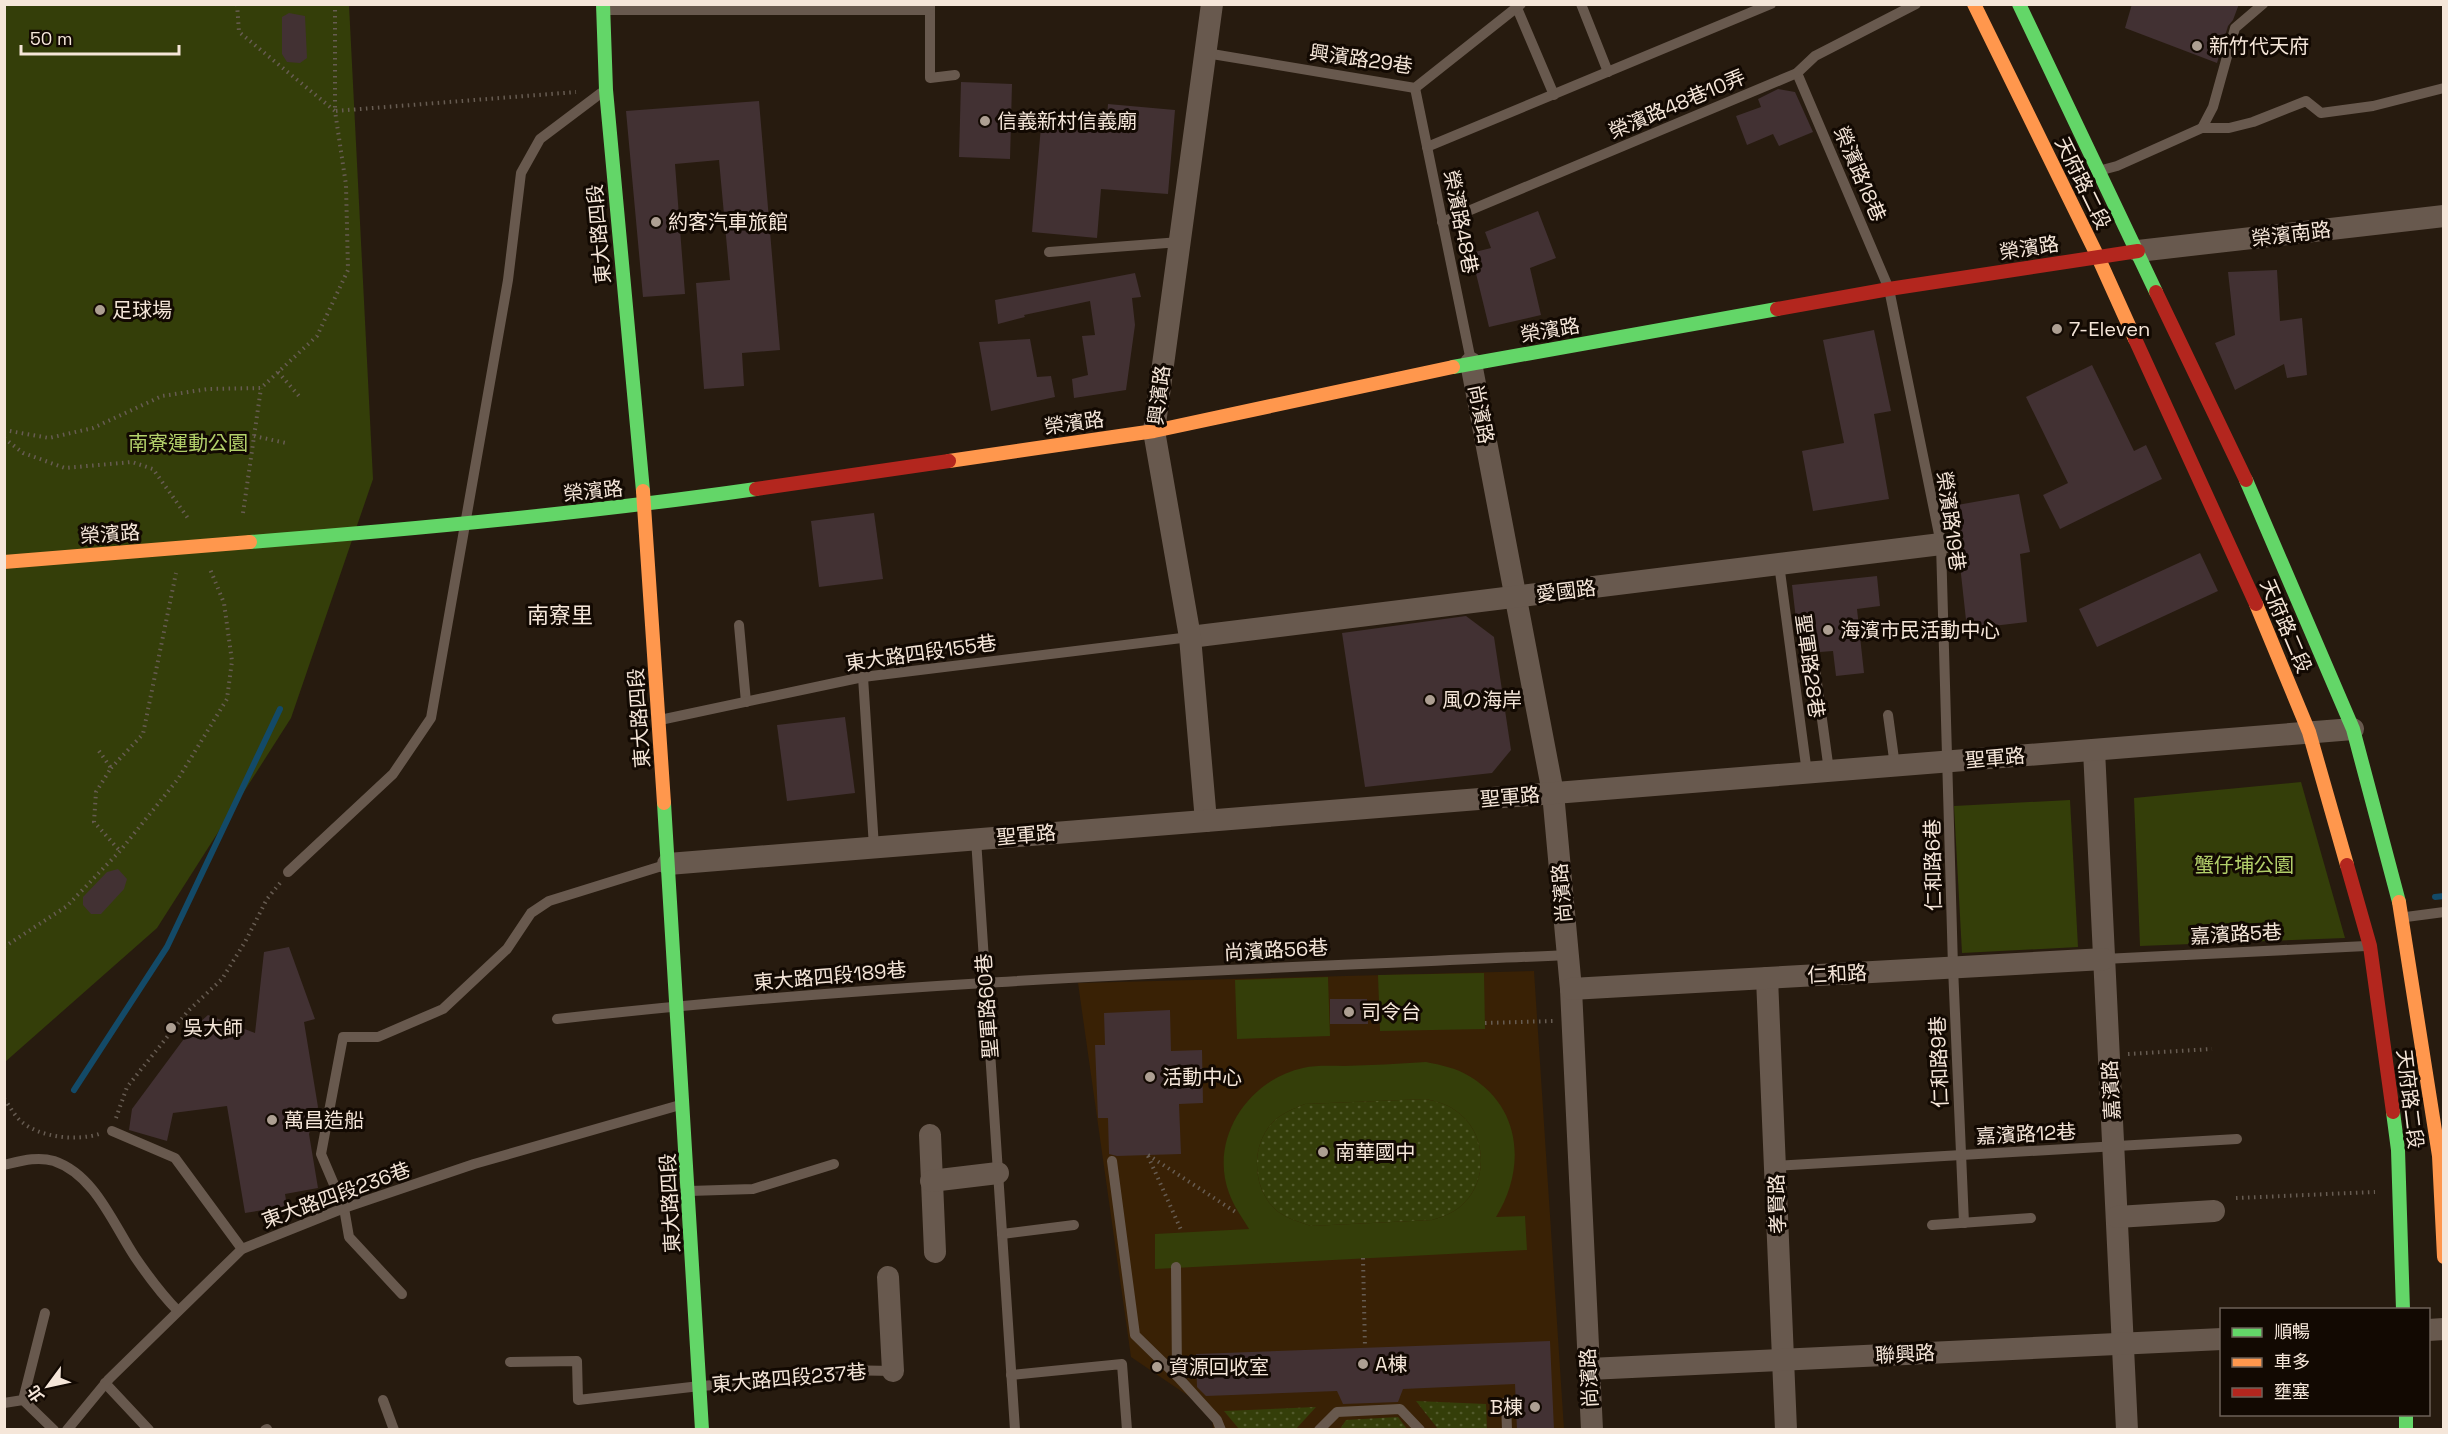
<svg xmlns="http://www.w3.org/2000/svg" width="2448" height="1434" font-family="'Space Grotesk','Noto Sans TC','Noto Sans JP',sans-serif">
	<defs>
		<pattern id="grass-dots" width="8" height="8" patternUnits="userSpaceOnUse" patternTransform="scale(1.5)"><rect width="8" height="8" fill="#343e09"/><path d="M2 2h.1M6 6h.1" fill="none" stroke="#525a2c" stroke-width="1.8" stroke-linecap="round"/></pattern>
	</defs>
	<rect width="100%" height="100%" fill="#271b0f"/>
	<path fill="#392105" d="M1534 971 1564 1429H1213L1212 1412 1131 1357 1078 983Z"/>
	<g fill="url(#grass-dots)">
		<path d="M1426 1099C1439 1102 1450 1105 1460 1114 1486 1135 1488 1178 1465 1202 1456 1212 1445 1216 1432 1220L1311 1226C1299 1222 1288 1219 1277 1211 1252 1189 1250 1146 1273 1122 1282 1113 1293 1109 1305 1104Z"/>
		<path d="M1416 1401 1486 1404 1487 1429H1438Z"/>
		<path d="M1316 1407 1295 1430 1239 1429 1224 1411Z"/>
		<path d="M1398 1417 1407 1429H1340L1346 1420Z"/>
	</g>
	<g fill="#343e09" fill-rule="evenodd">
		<path d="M4 5H349L373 479 291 718 157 928 5 1062Z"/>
		<path d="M2301 782 2345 938 2140 946 2134 798Z"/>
		<path d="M2070 800 2078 947 1962 953 1954 806Z"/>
		<path d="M1484 973 1485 1029 1380 1031 1378 975Z"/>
		<path d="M1328 977 1330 1036 1237 1039 1235 980Z"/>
		<path d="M1426 1062C1441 1065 1456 1068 1469 1076 1522 1107 1526 1169 1496 1217L1525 1216 1527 1250 1155 1269V1234L1249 1229C1242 1217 1234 1207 1229 1193 1209 1139 1248 1080 1303 1068 1316 1065 1331 1066 1344 1066 1371 1065 1398 1064 1426 1062ZM1426 1099C1439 1102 1450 1105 1460 1114 1486 1135 1488 1178 1465 1202 1456 1212 1445 1216 1432 1220L1311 1226C1299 1222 1288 1219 1277 1211 1252 1189 1250 1146 1273 1122 1282 1113 1293 1109 1305 1104Z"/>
	</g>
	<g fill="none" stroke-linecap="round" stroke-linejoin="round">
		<g stroke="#134a68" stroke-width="6">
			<path d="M2435 897 2444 896"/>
			<path d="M74 1090 167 947 280 709"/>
		</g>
	</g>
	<g fill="#423133">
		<path d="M2132 4H2239L2233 20 2228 26 2217 63 2125 28Z"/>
		<path d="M289 13 305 16 307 58 300 63 287 62 282 54V17Z"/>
		<path d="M961 82 1012 84 1010 159 959 157Z"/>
		<path d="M1778 89 1795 92 1813 132 1779 146 1773 134 1747 145 1736 116 1761 107 1758 99Z"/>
		<path d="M759 101 780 350 742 353 744 386 704 389 696 283 730 280 719 160 675 164 685 294 643 297 626 111Z"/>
		<path d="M1108 104 1175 110 1168 194 1101 189 1097 238 1032 232 1041 126 1106 132Z"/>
		<path d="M1538 211 1556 258 1530 268 1541 315 1489 327 1471 253 1491 248 1485 232Z"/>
		<path d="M2277 270 2280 321 2302 318 2307 375 2287 378 2284 364 2235 390 2215 343 2235 335 2228 272Z"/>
		<path d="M1135 273 1141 297 1132 298 1135 325 1126 390 1074 398 1072 379 1088 375 1082 336 1095 335 1090 301 1024 315 1025 317 998 324 995 300Z"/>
		<path d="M1874 330 1891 411 1874 414 1889 499 1813 511 1802 451 1844 443 1823 340Z"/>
		<path d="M1030 339 1037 377 1051 376 1055 397 991 411 979 342Z"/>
		<path d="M2092 365 2134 451 2146 445 2162 479 2060 529 2043 495 2068 483 2026 397Z"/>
		<path d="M2019 494 2030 552 2020 554 2027 622 1967 629 1960 565 1957 566 1954 542 1946 507Z"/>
		<path d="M874 513 883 579 819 587 811 521Z"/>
		<path d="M2200 553 2218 591 2097 647 2079 609Z"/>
		<path d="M1877 576 1880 606 1857 609 1864 673 1836 676 1833 651 1820 652 1819 648 1813 646 1808 647 1806 653 1800 654 1792 585Z"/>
		<path d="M1466 616 1494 637 1511 750 1492 773 1365 787 1342 633Z"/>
		<path d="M845 717 855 793 787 801 777 725Z"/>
		<path d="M118 869 127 879 124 889 101 914H91L83 905V897L107 872Z"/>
		<path d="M289 947 315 1019 304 1022 318 1107 309 1134 318 1188 285 1194 287 1206 245 1213 227 1106 173 1113 167 1141 129 1130 132 1109 189 1032 208 1015 255 1033 264 952Z"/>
		<path d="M1330 999H1367L1368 1024H1330Z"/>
		<path d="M1170 1010 1171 1051 1202 1050 1203 1103 1179 1104 1181 1154 1117 1156 1109 1154 1108 1118H1098L1095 1045H1105L1104 1013Z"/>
		<path d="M1550 1341 1554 1430H1517L1515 1384 1403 1389 1398 1402 1343 1404 1337 1391 1206 1396 1197 1387 1196 1354Z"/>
	</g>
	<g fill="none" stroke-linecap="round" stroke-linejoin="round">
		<g stroke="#675c52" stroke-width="4" stroke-dasharray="1.5 4.5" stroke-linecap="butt">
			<path d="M335 4V111L576 92"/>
			<path d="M278 372 299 396"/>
			<path d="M4 430 49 438 93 428 162 396 208 389 261 388 317 336 348 270 346 185 335 111 239 32 237 4"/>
			<path d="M254 436 286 443"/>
			<path d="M4 438 23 453 65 468 132 462 153 469 190 521"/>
			<path d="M243 513 261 388"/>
			<path d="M99 751 111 768 96 792 94 822 120 851"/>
			<path d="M111 768 143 734 176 573"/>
			<path d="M4 947 67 906 120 851 178 779 227 699 232 661 224 603 210 569"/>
			<path d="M1485 1023 1554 1021"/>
			<path d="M2128 1054 2212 1049"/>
			<path d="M4 1099C10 1106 15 1117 22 1122 41 1138 77 1141 99 1134"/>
			<path d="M116 1118 127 1087 188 1011 222 979 245 942 267 899 280 883"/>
			<path d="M1148 1155 1237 1213"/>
			<path d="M1148 1156 1182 1232"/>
			<path d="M2236 1198 2375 1192"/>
			<path d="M1363 1258 1365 1348"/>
		</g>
		<g stroke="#68594e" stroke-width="10">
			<path d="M1581 4 1608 72"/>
			<path d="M930 5V78L955 75"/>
			<path d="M1517 8 1554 95"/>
			<path d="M607 10H930"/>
			<path d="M1206 53 1415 88 1521 4"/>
			<path d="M1797 73 1889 289 1941 544 1953 967 1964 1223"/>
			<path d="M1415 88 1471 361"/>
			<path d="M2202 128 2213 107 2235 28 2263 4"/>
			<path d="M1427 147 1771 4"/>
			<path d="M2102 170 2117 166 2202 128H2229L2253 122 2306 101 2321 113 2373 106 2444 88"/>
			<path d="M1442 222 1797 73 1815 56 1916 4"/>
			<path d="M1049 252 1180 242"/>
			<path d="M1779 564 1807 773"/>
			<path d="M739 625 746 702"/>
			<path d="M1813 653 1829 771"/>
			<path d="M863 677 874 847"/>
			<path d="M1888 715 1895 766"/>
			<path d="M660 720 863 677 1190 637"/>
			<path d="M976 839 1015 1430"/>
			<path d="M288 872 393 774 431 718 508 280 521 173 540 139 601 93"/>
			<path d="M2406 917 2444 912"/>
			<path d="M2104 959 2366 946"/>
			<path d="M557 1019C893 981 1231 970 1568 955"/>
			<path d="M112 1131 175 1158 242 1249"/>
			<path d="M1112 1161 1135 1335 1177 1376"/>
			<path d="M4 1165C21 1161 37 1156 54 1161 95 1175 113 1224 135 1257 148 1276 162 1295 178 1311"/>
			<path d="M1775 1166 2237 1139"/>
			<path d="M689 1191 753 1189 834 1164"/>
			<path d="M1932 1225 2031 1218"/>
			<path d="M1002 1234 1074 1225"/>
			<path d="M1176 1267 1177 1376 1217 1420 1221 1430"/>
			<path d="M402 1294 349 1237 344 1208 321 1154 343 1037H378L443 1009 507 949 531 913 549 901 665 865"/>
			<path d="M510 1362 577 1361 578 1400 700 1386 802 1379 839 1370 893 1371"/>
			<path d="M1011 1375 1122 1364 1127 1430"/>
			<path d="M105 1383 149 1430"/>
			<path d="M23 1400 45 1313"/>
			<path d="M383 1400 394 1430"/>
			<path d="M1506 1402 1507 1430"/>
			<path d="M4 1403 23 1400 54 1430"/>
			<path d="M67 1430 109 1379 242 1249 344 1208 474 1164 680 1105"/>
			<path d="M265 1430 267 1429"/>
			<path d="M1319 1430 1337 1412 1400 1409 1420 1430"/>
		</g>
		<g stroke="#68594e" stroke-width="22">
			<path d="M2138 251 2444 216"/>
			<path d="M1471 363 1553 793 1571 989 1592 1430"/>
			<path d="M1190 637 1941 544"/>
			<path d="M2094 750 2127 1430"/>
			<path d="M1206 821 1190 637 1154 431 1212 4"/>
			<path d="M668 864 2353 729"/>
			<path d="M1767 978 1786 1430"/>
			<path d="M1571 989 2104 959"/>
			<path d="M930 1135 935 1252"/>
			<path d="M931 1181 998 1173"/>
			<path d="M2117 1217 2214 1211"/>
			<path d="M888 1277 893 1371"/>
			<path d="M2428 1330 2444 1329"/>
			<path d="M1589 1369 2222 1339"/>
		</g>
		<g stroke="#63d668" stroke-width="14">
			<path d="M603 4 606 90 643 491"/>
			<path d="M2019 4 2156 292"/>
			<path d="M1453 367 1777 309"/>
			<path d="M2246 480 2353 729 2399 902"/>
			<path d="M250 542C419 529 588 513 756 489"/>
			<path d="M664 803 702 1430"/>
			<path d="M2393 1112 2398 1150 2403 1310"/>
			<path d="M2406 1414V1430"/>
		</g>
		<g stroke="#ff974d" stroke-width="14">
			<path d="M1974 4 2098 257 2135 339"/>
			<path d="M949 461 1154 431 1453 367"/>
			<path d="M643 491 664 803"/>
			<path d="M4 562 250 542"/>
			<path d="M2256 604 2309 732 2347 865"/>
			<path d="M2399 902 2439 1156 2444 1257"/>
		</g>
		<g stroke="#b3261e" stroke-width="14">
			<path d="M2156 292 2246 480"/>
			<path d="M1777 309 1889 289 2138 251"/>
			<path d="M2135 339 2256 604"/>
			<path d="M756 489 949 461"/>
			<path d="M2347 865 2370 946 2393 1112"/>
		</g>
	</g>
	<g fill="#ad9f92" stroke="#120902" stroke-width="2">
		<circle cx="2197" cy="46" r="6"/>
		<circle cx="985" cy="121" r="6"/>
		<circle cx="656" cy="222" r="6"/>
		<circle cx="100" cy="310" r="6"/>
		<circle cx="2057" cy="329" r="6"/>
		<circle cx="1828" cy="630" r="6"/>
		<circle cx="1430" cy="700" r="6"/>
		<circle cx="1349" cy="1012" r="6"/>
		<circle cx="171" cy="1028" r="6"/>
		<circle cx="1150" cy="1077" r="6"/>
		<circle cx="272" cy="1120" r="6"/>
		<circle cx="1323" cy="1152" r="6"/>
		<circle cx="1363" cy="1364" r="6"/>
		<circle cx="1157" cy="1367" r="6"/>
		<circle cx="1535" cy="1407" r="6"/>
	</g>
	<g text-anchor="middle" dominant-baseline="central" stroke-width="6" stroke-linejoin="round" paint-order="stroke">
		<g font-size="20" fill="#f5e6d9" stroke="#120902" text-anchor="start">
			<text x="2209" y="46">新竹代天府</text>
			<text x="997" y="121">信義新村信義廟</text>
			<text x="668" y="222">約客汽車旅館</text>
			<text x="112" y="310">足球場</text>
			<text x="2069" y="329">7-Eleven</text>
			<text x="1840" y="630">海濱市民活動中心</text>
			<text x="1442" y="700">風の海岸</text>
			<text x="1361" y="1012">司令台</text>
			<text x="183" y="1028">吳大師</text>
			<text x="1162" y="1077">活動中心</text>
			<text x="284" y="1120">萬昌造船</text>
			<text x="1335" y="1152">南華國中</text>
			<text x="1375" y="1364">A棟</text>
			<text x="1169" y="1367">資源回收室</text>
			<text x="1523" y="1407" text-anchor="end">B棟</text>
		</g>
		<g font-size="20" fill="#f5e6d9" stroke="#120902">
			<text transform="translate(1361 59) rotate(8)">興濱路29巷</text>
			<text transform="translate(1677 104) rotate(-23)">榮濱路48巷10弄</text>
			<text transform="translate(1860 174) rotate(67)">榮濱路18巷</text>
			<text transform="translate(2083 183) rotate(64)">天府路二段</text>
			<text transform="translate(1461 222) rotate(79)">榮濱路48巷</text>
			<text transform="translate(599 234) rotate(-95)">東大路四段</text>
			<text transform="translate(2291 234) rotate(-7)">榮濱南路</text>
			<text transform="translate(2029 248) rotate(-9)">榮濱路</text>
			<text transform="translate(1550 330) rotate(-10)">榮濱路</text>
			<text transform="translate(1159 395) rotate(-83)">興濱路</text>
			<text transform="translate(1481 414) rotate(79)">尚濱路</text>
			<text transform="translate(1074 423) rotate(-8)">榮濱路</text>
			<text transform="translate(593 491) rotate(-6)">榮濱路</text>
			<text transform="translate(1951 521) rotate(82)">榮濱路19巷</text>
			<text transform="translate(110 534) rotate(-4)">榮濱路</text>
			<text transform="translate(1566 591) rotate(-7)">愛國路</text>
			<text transform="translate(2286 626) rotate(67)">天府路二段</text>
			<text transform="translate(921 653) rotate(-8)">東大路四段155巷</text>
			<text transform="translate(1810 666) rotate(82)">聖軍路28巷</text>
			<text transform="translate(639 718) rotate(-94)">東大路四段</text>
			<text transform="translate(1995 758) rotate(-5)">聖軍路</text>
			<text transform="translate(1510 797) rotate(-5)">聖軍路</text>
			<text transform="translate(1026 835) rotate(-5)">聖軍路</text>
			<text transform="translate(1933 865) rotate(-91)">仁和路6巷</text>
			<text transform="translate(1562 893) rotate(-95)">尚濱路</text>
			<text transform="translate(2236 934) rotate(-3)">嘉濱路5巷</text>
			<text transform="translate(1276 950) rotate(-3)">尚濱路56巷</text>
			<text transform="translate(1837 974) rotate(-3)">仁和路</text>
			<text transform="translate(830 976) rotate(-5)">東大路四段189巷</text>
			<text transform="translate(987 1006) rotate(-94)">聖軍路60巷</text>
			<text transform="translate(1939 1062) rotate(-92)">仁和路9巷</text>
			<text transform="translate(2111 1090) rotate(-93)">嘉濱路</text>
			<text transform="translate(2410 1099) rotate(83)">天府路二段</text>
			<text transform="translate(2026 1134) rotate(-3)">嘉濱路12巷</text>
			<text transform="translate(336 1195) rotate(-20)">東大路四段236巷</text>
			<text transform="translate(670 1203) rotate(-93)">東大路四段</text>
			<text transform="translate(1777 1204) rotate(-92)">孝賢路</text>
			<text transform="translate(1905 1354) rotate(-3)">聯興路</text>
			<text transform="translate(789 1378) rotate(-5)">東大路四段237巷</text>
			<text transform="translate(1589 1378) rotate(-93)">尚濱路</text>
		</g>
		<g font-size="20" fill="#b2cf6a" stroke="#120902">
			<text x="188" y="443">南寮運動公園</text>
			<text x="2244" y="865">蟹仔埔公園</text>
		</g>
		<g font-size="22" fill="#f5e6d9" stroke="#120902">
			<text x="560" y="615">南寮里</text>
		</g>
	</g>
	<rect width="2448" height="1434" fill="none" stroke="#f5e6d9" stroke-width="12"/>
	<rect x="2220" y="1308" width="210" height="108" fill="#120902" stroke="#6d6158" stroke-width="1.5"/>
	<rect x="2232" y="1328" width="30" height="9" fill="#63d668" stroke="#6d6158" stroke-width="1.5"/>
	<text x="2274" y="1338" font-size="18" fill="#f5e6d9">順暢</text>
	<rect x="2232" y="1358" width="30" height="9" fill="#ff974d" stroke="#6d6158" stroke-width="1.5"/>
	<text x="2274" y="1368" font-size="18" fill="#f5e6d9">車多</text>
	<rect x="2232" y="1388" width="30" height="9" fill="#b3261e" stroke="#6d6158" stroke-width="1.5"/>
	<text x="2274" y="1398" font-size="18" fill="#f5e6d9">壅塞</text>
	<g transform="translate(48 1386) rotate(237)" stroke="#120902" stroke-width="4.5" paint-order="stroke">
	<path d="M0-4.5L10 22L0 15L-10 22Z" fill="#f5e6d9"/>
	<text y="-9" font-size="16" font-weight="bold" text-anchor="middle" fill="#f5e6d9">北</text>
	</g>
	<path d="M21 45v9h158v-9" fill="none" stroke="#f5e6d9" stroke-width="3"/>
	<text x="30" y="45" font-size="18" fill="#f5e6d9" stroke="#120902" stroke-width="4.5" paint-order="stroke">50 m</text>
</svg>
